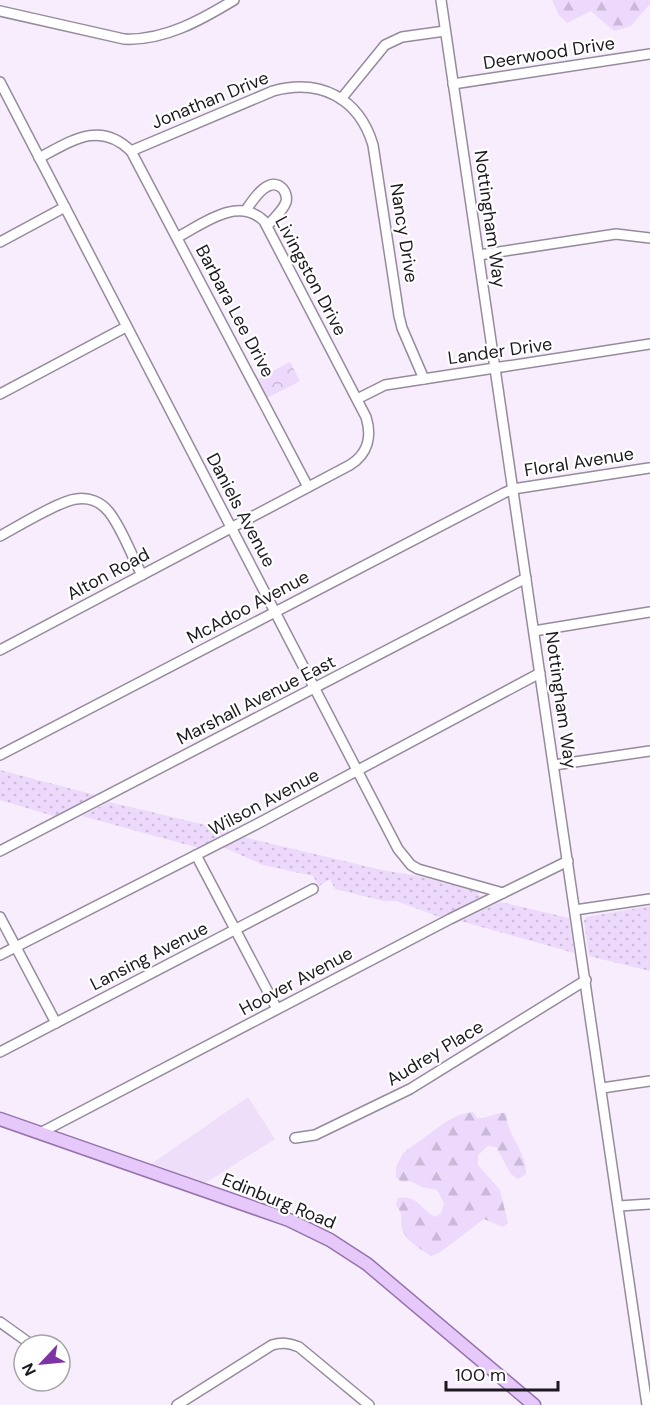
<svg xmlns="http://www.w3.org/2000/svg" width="650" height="1405" font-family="'DM Sans',sans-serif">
	<defs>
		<pattern id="grass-dots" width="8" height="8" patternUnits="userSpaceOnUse" patternTransform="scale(1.5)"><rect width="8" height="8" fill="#edd9fb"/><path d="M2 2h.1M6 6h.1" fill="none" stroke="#cbbad7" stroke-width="1.8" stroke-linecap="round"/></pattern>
		<pattern id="forest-firs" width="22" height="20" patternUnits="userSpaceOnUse" patternTransform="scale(1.5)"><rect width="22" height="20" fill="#edd9fb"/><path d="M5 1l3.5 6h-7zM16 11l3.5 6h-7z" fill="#cbbad7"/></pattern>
		<pattern id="park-crowns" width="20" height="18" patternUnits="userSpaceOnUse" patternTransform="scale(1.5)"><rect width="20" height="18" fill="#edd9fb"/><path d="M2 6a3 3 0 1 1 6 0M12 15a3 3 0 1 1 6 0" fill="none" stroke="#cbbad7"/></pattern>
	</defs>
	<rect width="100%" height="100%" fill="#f7edfd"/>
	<path fill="#eedef9" d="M248 1097 275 1139 205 1183 151 1164Z"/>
	<g fill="url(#grass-dots)">
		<path d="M0 770 99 796 57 817 0 800Z"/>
		<path d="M109 802 231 831 199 848 82 816Z"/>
		<path d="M244 837 377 869 417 876 478 892 480 897 442 918 397 901H384L335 889 330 879 319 886 313 876 263 865 223 847Z"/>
		<path d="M500 902 569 918 574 953 461 921Z"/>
		<path d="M650 906V971L589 956 584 921 586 917Z"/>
	</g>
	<g fill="url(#forest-firs)">
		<path d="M552 0H650V4L631 26 614 31 591 11 567 23 559 15Z"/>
		<path d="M473 1112 477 1118C488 1119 495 1112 506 1113 507 1136 527 1152 526 1174L518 1179 511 1174 496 1147 488 1146 478 1155V1165L500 1190 508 1223 503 1227 484 1219 439 1253 431 1256C421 1249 405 1241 402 1228 400 1217 404 1216 396 1205L398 1198C418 1195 420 1209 435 1217L441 1213 444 1203 437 1190 422 1187 410 1181 402 1182 396 1178V1167L403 1153 447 1121 462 1114Z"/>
	</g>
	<path fill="url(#park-crowns)" d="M290 362 300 381 267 398 258 379Z"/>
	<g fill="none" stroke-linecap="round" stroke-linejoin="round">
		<g stroke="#968b9d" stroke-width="12">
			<g id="minor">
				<path d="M441 0 647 1405"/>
				<path d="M0 11 124 39C164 41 201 20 234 0"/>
				<path d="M0 82 398 849 411 865 418 869 503 893"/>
				<path d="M453 84 650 54"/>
				<path d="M341 99 385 45 402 37 445 31"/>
				<path d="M131 151 273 91C320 78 359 98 373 145L399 316 402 328 424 379"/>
				<path d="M39 158C71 141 100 120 131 151L308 487"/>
				<path d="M246 210C253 200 269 174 283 189 286 193 287 198 286 202 283 211 273 219 268 225"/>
				<path d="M0 242 65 207"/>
				<path d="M479 255 616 234 650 238"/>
				<path d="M0 394 126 327"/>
				<path d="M357 399 385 385 650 344"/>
				<path d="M0 536C17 527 59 501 76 499 89 497 101 502 109 512 123 530 131 555 142 575"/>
				<path d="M534 631 650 612"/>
				<path d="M0 650 350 465C368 454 372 436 366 417L264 221C238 196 204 223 178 237"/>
				<path d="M0 755 504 493 513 489 649 468"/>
				<path d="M554 765 650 751"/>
				<path d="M0 851 526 578"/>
				<path d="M196 855 277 1009"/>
				<path d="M575 910 650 899"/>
				<path d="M0 917 56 1023"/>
				<path d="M0 955 257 824 540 673"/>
				<path d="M0 1052 313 889"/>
				<path d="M602 1088 650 1081"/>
				<path d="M40 1133 450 919 568 861"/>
				<path d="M295 1138 315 1135 410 1089 586 980"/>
				<path d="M619 1206 650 1204"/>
				<path d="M0 1322 32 1345"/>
				<path d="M177 1405 272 1345C282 1342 289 1343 299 1347L369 1405"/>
			</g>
		</g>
		<g stroke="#9573ab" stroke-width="15">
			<path id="major" d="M0 1119 289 1220 330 1240 367 1264 534 1405"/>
		</g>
		<use href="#minor" stroke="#fff" stroke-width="9"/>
		<use href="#major" stroke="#e6c8fa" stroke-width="12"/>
	</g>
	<g text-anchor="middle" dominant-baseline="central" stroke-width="4.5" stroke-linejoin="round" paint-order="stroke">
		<g font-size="18" fill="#1d1920" stroke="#fff">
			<text transform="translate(549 53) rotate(-9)">Deerwood Drive</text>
			<text transform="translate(210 100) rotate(-22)">Jonathan Drive</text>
			<text transform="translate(490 219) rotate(82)">Nottingham Way</text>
			<text transform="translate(404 233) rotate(81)">Nancy Drive</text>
			<text transform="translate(311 276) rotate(62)">Livingston Drive</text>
			<text transform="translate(235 311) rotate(62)">Barbara Lee Drive</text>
			<text transform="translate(500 351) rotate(-8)">Lander Drive</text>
			<text transform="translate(579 462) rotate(-9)">Floral Avenue</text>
			<text transform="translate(241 510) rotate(62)">Daniels Avenue</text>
			<text transform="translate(108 574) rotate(-28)">Alton Road</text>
			<text transform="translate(248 607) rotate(-28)">McAdoo Avenue</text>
			<text transform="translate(256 700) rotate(-27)">Marshall Avenue East</text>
			<text transform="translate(561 700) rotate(82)">Nottingham Way</text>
			<text transform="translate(264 802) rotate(-28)">Wilson Avenue</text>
			<text transform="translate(149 956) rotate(-27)">Lansing Avenue</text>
			<text transform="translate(296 981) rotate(-28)">Hoover Avenue</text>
			<text transform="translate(435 1053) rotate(-31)">Audrey Place</text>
			<text transform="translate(279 1201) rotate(22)">Edinburg Road</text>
		</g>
	</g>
	<g transform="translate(42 1363) rotate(244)"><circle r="28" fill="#ffffff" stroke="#a5a3a6" stroke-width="1.5"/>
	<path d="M0-4.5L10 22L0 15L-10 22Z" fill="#7e33a4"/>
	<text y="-9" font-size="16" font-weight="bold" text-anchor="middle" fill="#1d1920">N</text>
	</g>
	<path d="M446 1381v9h112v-9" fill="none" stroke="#1d1920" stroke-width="3"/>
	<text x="455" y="1381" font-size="18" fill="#1d1920" stroke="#ffffff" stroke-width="4.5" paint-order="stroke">100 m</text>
</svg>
